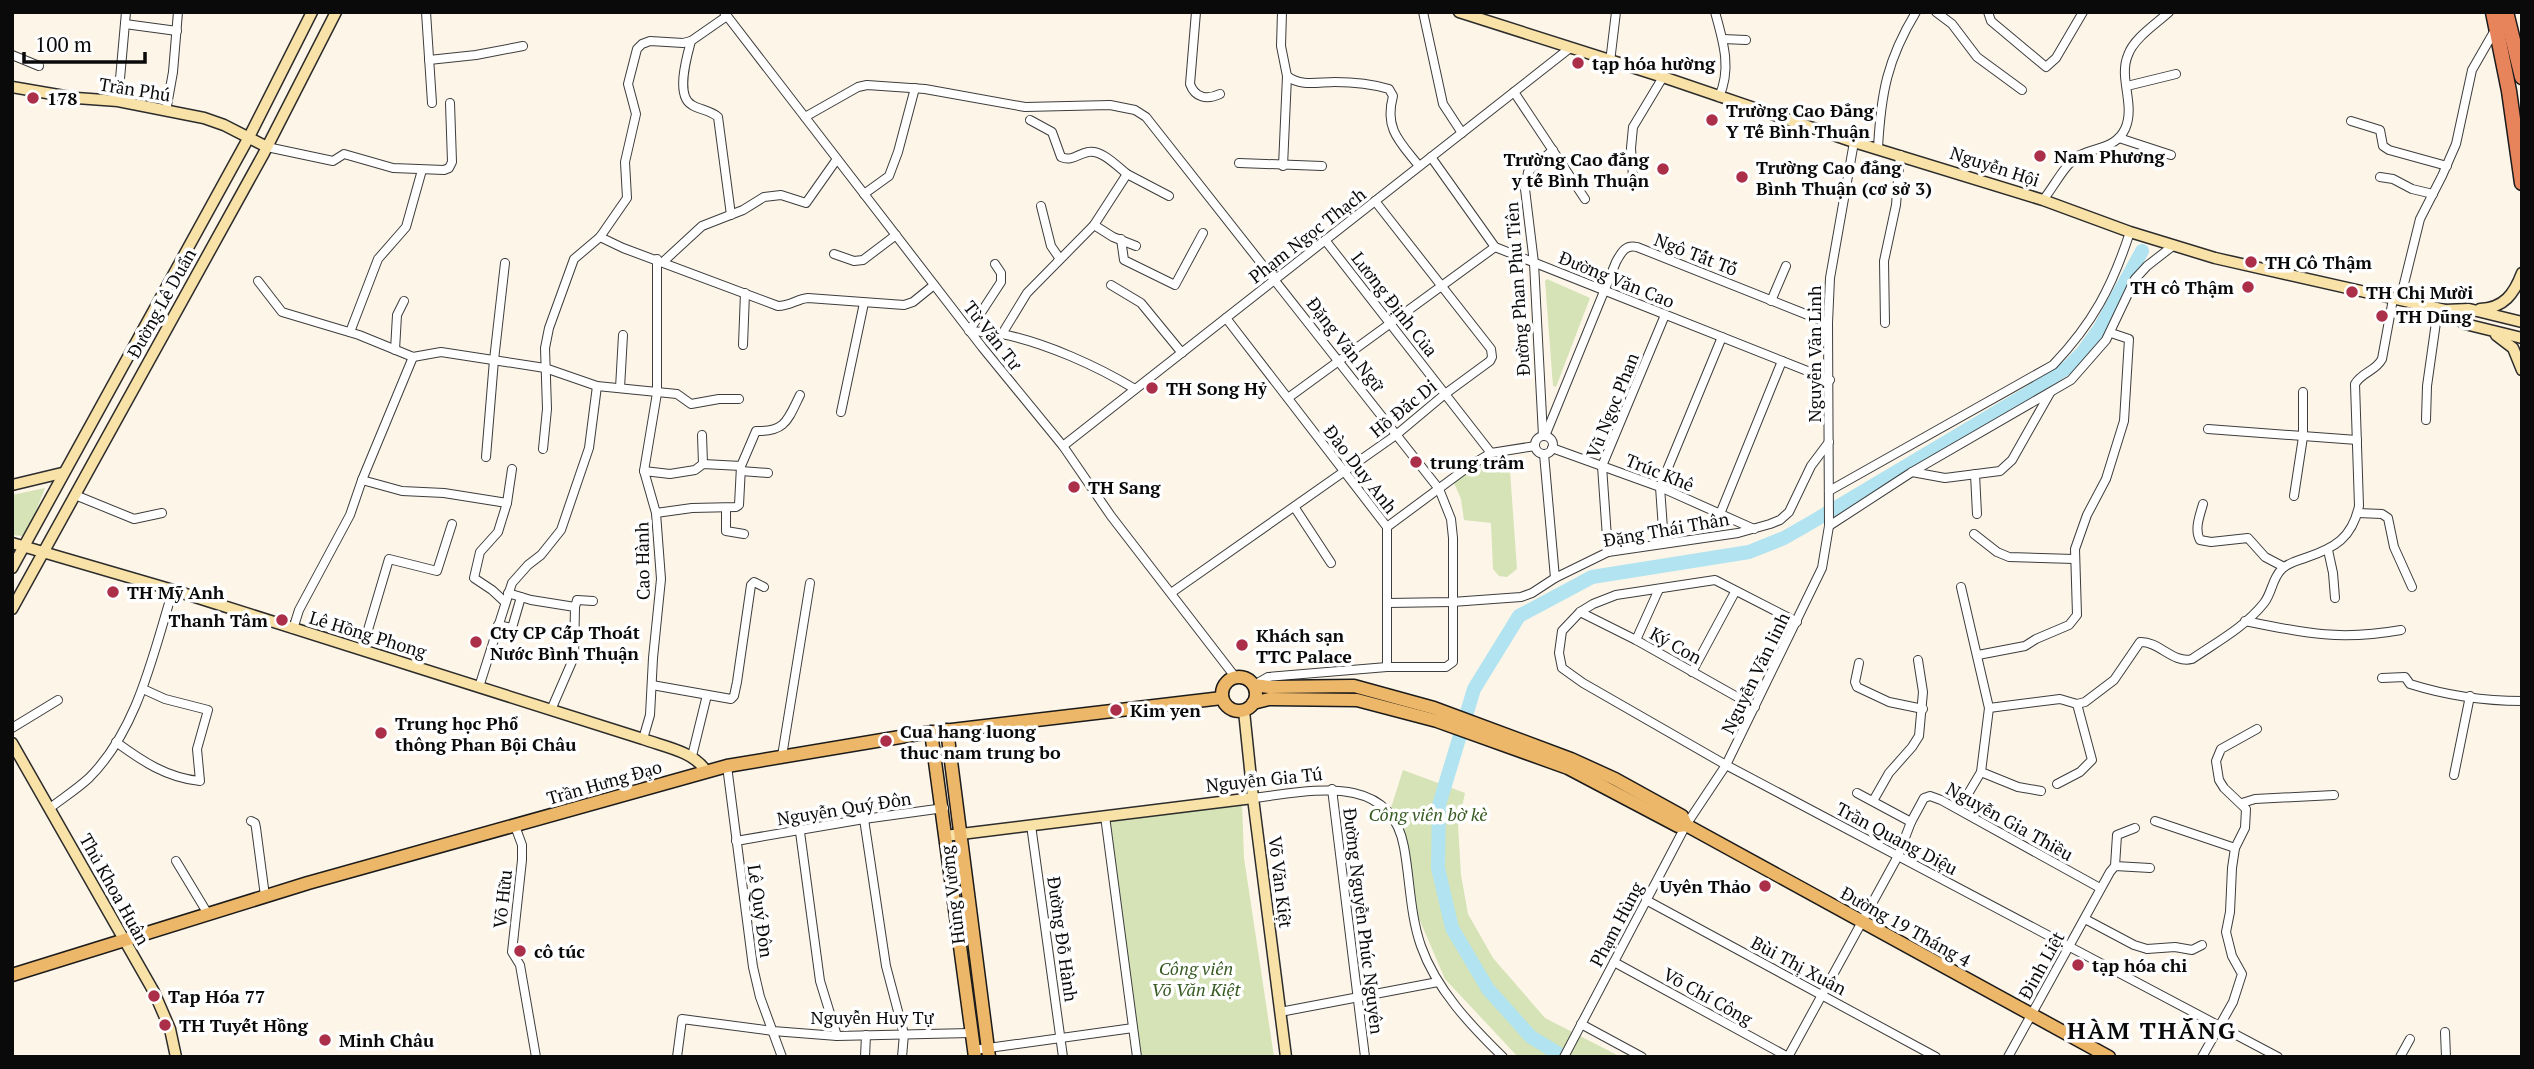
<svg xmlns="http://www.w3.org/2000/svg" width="2534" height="1069" font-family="'PT Serif',serif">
	<rect width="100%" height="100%" fill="#fdf5e8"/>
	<g fill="#d5e3b6">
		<path d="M1547 279 1590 298 1556 387 1553 386 1545 281Z"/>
		<path d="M1509 457 1517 569 1507 577 1499 576 1493 569 1491 523 1464 520 1461 499 1454 483 1485 460Z"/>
		<path d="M45 488 34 516 22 536 12 535V495Z"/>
		<path d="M1403 770 1465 793 1458 825 1461 875 1468 914 1493 958 1545 1018 1621 1057H1518L1445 979 1414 907 1406 837 1390 811Z"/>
		<path d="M1242 803 1244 858 1274 1057H1139L1108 820Z"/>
	</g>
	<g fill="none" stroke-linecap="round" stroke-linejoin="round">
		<path stroke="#b1e3f0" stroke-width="14" d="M1564 1057 1531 1037 1488 989 1452 928 1438 868 1439 805 1474 689 1519 616 1592 577 1749 552 1784 538 1812 522 2027 394 2068 367 2082 353 2100 328 2142 251"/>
		<g stroke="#3d3d3d" stroke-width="10">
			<g id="street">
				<path d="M426 12 432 103"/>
				<path d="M724 12 982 347 1063 446 1111 516 1236 678"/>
				<path d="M1196 12 1190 84C1195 98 1207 100 1220 94"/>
				<path d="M1282 12 1281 46 1287 76C1301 87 1318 82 1335 82 1353 82 1372 84 1389 89L1393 96C1384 129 1400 142 1419 166"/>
				<path d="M1423 12 1443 104 1462 133"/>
				<path d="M1715 12C1723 41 1732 68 1719 97"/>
				<path d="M1936 12 1952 24 1977 57 2022 90"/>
				<path d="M1988 12 1991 21 2046 67 2056 58 2083 12"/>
				<path d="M125 24 177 31"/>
				<path d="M1723 39 1746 40"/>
				<path d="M691 41C687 56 675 96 692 105 700 110 710 110 718 117L731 215"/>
				<path d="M12 55 39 66"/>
				<path d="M429 60 476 55 523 46"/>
				<path d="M1610 62 1616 12"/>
				<path d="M2127 86 2176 74"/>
				<path d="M1514 92 1585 199"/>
				<path d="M118 101 126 12"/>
				<path d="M166 111 173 72 178 12"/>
				<path d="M805 117 858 87 867 85 925 89 1025 107 1110 105 1135 110 1146 117 1439 489 1451 519 1453 538V662L1446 667H1387L1268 677 1254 685"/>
				<path d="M1030 120 1052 132 1061 157C1072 162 1077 154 1088 152 1101 149 1117 166 1127 174"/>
				<path d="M2351 121 2380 130 2383 146 2389 150 2447 166"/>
				<path d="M2119 138 2171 155"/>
				<path d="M267 147 333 161 344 154 393 168 444 170 449 168 452 162 450 103"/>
				<path d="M1878 148C1881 93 1887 60 1916 12"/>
				<path d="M1431 157 1495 247 1830 380"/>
				<path d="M1239 163 1322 166"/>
				<path d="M1283 166 1287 76"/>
				<path d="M1633 177 1631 148 1633 127 1663 77"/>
				<path d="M2380 177 2393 179 2412 189 2433 194"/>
				<path d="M864 194 889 176 898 152 915 88"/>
				<path d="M2043 200C2054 187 2065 163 2080 155 2097 147 2116 148 2125 129 2136 105 2118 78 2128 55 2134 38 2156 24 2169 12"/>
				<path d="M1041 206 1051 246 1060 259 1058 261"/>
				<path d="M1094 225 1113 237 1136 246"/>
				<path d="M600 237 623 248 778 306C790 306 797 299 808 298L904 305 913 302 934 285"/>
				<path d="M1121 239 1124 260 1175 285 1203 233"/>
				<path d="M1325 240 1491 453"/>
				<path d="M834 254 854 261 863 260 896 235"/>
				<path d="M664 261 702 226 743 210 764 197 781 195 806 203 837 159"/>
				<path d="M995 264 1001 273V282L969 331C980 332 992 332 1002 334 1046 343 1097 366 1135 389"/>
				<path d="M258 281 282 312 359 335 413 357 441 352 545 368 597 386 677 394 691 404 719 399H739"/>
				<path d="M1111 285 1141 303 1182 353"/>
				<path d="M2400 300 2420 219 2442 176 2456 144 2472 70 2495 30"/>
				<path d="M1771 301 1786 266"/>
				<path d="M1226 318 1387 527V667"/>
				<path d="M1885 323 1884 261 1896 205 1900 155"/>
				<path d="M350 332 378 259 406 227 422 170"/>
				<path d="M1002 334 1027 293 1094 225 1127 174 1169 196"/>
				<path d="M743 345 745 293"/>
				<path d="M395 350 397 315 404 301"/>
				<path d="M620 388 623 335"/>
				<path d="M1288 398 1495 247"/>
				<path d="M841 412 864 303"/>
				<path d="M2426 420 2427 386 2438 308"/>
				<path d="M2208 429 2357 440"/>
				<path d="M702 435 703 464"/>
				<path d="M1543 436 1534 263 1525 189 1528 172 1553 150"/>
				<path d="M1545 436 1616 262C1621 253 1625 244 1637 247L1828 323"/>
				<circle cx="1544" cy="445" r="9"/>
				<path d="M1063 446 1570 48"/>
				<path d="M1552 448 1660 487 1754 529"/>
				<path d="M543 449 547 409 545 348 549 328 574 259 600 237 627 198 625 162 636 114 628 84 637 49 642 44 650 41 683 43 691 41 727 16"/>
				<path d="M1544 454 1555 578"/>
				<path d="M486 457 494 360 505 263"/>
				<path d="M644 471 670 474 695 470 703 464 741 466 756 431C786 432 788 419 800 395"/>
				<path d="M741 471 768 473"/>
				<path d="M1912 472 1945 478 2000 471 2012 460 2050 393"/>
				<path d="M1975 474 1977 514"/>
				<path d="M362 480 402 491 444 493 507 503 512 469"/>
				<path d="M1829 491 2053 365C2093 323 2112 287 2130 232"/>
				<path d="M75 495 134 519 162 513"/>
				<path d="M2294 496 2303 437V392"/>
				<path d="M2203 504C2200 515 2194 529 2200 540L2211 542 2248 538 2265 557 2284 567"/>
				<path d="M1295 508 1331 563"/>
				<path d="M726 509V531L744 534"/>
				<path d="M656 513 692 508 736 507 739 505 741 466"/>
				<path d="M2358 513 2382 514 2388 518 2394 547 2412 587"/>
				<path d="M1720 514 1782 361"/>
				<path d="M1829 526 1912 472 2071 380 2106 340 2135 279 2147 266 2174 245"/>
				<path d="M1387 527 1468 467 1491 453 1535 446"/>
				<path d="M1974 534 1997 552 2009 557 2074 559"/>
				<path d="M1664 543 1660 487 1722 337"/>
				<path d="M2328 550 2333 573 2335 598"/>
				<path d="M1608 552 1602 466 1665 315"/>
				<path d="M508 593 531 600 575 607 574 657 551 710"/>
				<path d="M1171 593 1396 435 1445 394 1490 361 1492 357 1491 349 1375 201"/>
				<path d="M505 602 492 590 474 578 480 552 498 532 507 503"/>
				<path d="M1388 603 1452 602 1521 597 1532 593 1555 578 1608 552 1738 533 1770 524 1780 520 1789 512 1811 466 1829 442"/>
				<path d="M575 607 577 600 593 601"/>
				<path d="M1580 612 1636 640 1755 707"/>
				<path d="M2245 621C2304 633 2339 641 2401 630"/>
				<path d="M1797 622 1715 580 1616 595 1593 604 1580 612 1562 631 1559 653 1562 668 1583 683 1726 765 2278 1057"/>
				<path d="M498 625 512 628 521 597"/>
				<path d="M293 629 299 610 350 515 362 480 413 357"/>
				<path d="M1636 640 1659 589"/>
				<path d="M362 650 389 559 437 571 452 524"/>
				<path d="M1978 655 2025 646 2036 639 2069 625 2077 615 2075 549 2087 515 2106 479 2124 421 2129 339 2111 333"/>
				<path d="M1859 663 1855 682 1857 687 1889 702 1923 709"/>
				<path d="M1692 672 1735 592"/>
				<path d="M2382 678 2405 677 2410 684C2445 695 2485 701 2522 701"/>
				<path d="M652 685 731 699 734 696 737 682 751 585 754 582 764 587"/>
				<path d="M479 687 512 583 528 565 541 555 561 530 589 448 597 386"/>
				<path d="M1989 708 2060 699 2077 704 2085 702 2114 680 2140 642C2159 641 2173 664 2192 659 2217 642 2245 627 2264 603 2272 593 2272 579 2281 570 2287 563 2297 561 2305 558 2335 548 2352 538 2359 506L2355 384C2362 372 2376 371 2382 359L2393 299"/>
				<path d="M12 728 58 700"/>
				<path d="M643 739 650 715 653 658 661 579 656 513 644 471 657 393V259"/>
				<path d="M116 742C142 761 167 778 200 781L197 749 208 710 165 699 143 689"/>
				<path d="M692 756 707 695"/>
				<path d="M782 756 810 583"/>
				<path d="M727 766 753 967 760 997 782 1057"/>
				<path d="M1981 772 2018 787 2041 791"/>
				<path d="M2454 775 2470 696"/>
				<path d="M2057 784 2080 772 2092 760 2077 704"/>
				<path d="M1332 789 1365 1057"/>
				<path d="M1857 793 1911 822"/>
				<path d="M1253 798C1308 792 1390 770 1404 847 1410 879 1410 915 1421 946 1436 989 1471 1026 1503 1057"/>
				<path d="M1873 801 1889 773 1912 747 1919 736 1923 692 1918 660"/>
				<path d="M2242 803 2255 799 2334 795"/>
				<path d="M50 808C63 798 77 789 89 778 138 729 153 654 173 590"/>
				<path d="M1959 809 1981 772 1989 708 1961 587"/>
				<path d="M1105 816 1137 1057"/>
				<path d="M864 819 886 966 904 1034 902 1057"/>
				<path d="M251 821 255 823 256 828 265 896"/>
				<path d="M2155 821 2235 848"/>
				<path d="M1031 825 1063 1057"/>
				<path d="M515 826 522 845V860L512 952 520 965 536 1057"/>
				<path d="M800 832 820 981 837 1036"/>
				<path d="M736 841 864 819 944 808"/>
				<path d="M176 861 208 914"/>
				<path d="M2115 866 2117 835 2135 828"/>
				<path d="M1646 900 1936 1057"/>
				<path d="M2085 919 2134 945 2147 949 2175 947 2192 950 2202 945"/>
				<path d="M1614 962 1788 1057"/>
				<path d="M1280 1012 1438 982"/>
				<path d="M1581 1024 1642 1057"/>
				<path d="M2445 1032 2446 1057"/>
				<path d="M974 1050 1133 1028"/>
				<path d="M677 1057 682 1019 773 1031 837 1036 971 1033"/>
				<path d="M865 1057 866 1035"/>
				<path d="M1564 1057 1686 825 1726 765 1822 568 1829 526 1828 323 1830 278 1854 142"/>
				<path d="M1788 1057 1898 856 1911 822 1924 798 1930 796 1941 800 2100 888"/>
				<path d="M2008 1057 2110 872 2115 866 2150 868"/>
				<path d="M2202 1057 2233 1002 2242 974 2232 956 2226 932 2230 912 2232 868 2235 848 2245 828 2246 809 2224 788 2219 780 2216 761 2221 749 2257 729"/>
				<path d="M2400 1057 2410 1039"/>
			</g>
		</g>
		<g stroke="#2c2c2c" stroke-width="13">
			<g id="secondary">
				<path d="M1459 12 1663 77 1854 142 2043 200 2130 232 2215 258 2445 310 2469 309 2522 322"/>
				<path d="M12 87 76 98 118 101 204 118 224 125 267 147"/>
				<path d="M2480 309C2504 308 2514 294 2522 273"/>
				<path d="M2445 310 2465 324 2522 338"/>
				<path d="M2496 335 2513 348 2522 370"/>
				<path d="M12 485 62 473"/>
				<path d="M12 543 173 590 643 739C665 747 693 751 706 771"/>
				<path d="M12 568 249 137 312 12"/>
				<path d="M12 609 264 153 336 12"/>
				<path d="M1244 711 1253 798 1286 1057"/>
				<path d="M12 743 154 992 170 1029 176 1057"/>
				<path d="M945 836 1253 798"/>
			</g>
		</g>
		<g stroke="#1b1b1b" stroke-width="15">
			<g id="primary">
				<circle cx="1239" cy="694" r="17"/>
				<path d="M1254 685 1269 687 1354 686 1434 708 1571 759 1615 779 1682 816 1686 825"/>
				<path d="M1253 703 1269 699 1357 700 1437 721 1568 768 1678 826 1686 825 2109 1057"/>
				<path d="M947 730 989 1057"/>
				<path d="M931 732 975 1057"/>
				<path d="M12 975 308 883 727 766 918 734 1222 698"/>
			</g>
		</g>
		<g stroke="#1b1b1b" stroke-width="17">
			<g id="highway">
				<path d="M2493 12 2509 91 2522 183"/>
				<path d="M2506 12 2522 77"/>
			</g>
		</g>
		<use href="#street" stroke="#fff" stroke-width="8"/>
		<use href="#secondary" stroke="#f8e2a8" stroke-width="10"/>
		<use href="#primary" stroke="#edb769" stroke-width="12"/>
		<use href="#highway" stroke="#e8845c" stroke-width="14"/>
	</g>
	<g fill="#ac2f4a" stroke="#fff" stroke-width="2.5">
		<circle cx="1578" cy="63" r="7"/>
		<circle cx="33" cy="98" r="7"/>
		<circle cx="1712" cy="120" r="7"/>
		<circle cx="2040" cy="156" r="7"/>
		<circle cx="1663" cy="169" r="7"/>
		<circle cx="1742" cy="177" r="7"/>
		<circle cx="2251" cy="262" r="7"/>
		<circle cx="2248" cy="287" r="7"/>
		<circle cx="2352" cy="292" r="7"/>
		<circle cx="2382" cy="316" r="7"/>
		<circle cx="1152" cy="388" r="7"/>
		<circle cx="1416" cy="462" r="7"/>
		<circle cx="1074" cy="487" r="7"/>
		<circle cx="113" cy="592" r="7"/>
		<circle cx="282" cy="620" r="7"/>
		<circle cx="476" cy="642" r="7"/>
		<circle cx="1242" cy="645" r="7"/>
		<circle cx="1116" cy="710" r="7"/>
		<circle cx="381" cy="733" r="7"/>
		<circle cx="886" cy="741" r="7"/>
		<circle cx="1765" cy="886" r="7"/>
		<circle cx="520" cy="951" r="7"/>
		<circle cx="2078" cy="965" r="7"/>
		<circle cx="154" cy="996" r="7"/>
		<circle cx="165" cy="1025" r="7"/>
		<circle cx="325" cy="1040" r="7"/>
	</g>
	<g text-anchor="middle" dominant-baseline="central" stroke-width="7" stroke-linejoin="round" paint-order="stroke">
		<g font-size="18" font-weight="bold" fill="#0a0a0a" stroke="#fff" text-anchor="start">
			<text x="1592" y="63">tạp hóa hường</text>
			<text x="47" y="98">178</text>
			<text x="1726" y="110">Trường Cao Đẳng<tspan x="1726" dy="21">Y Tế Bình Thuận</tspan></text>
			<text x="2054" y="156">Nam Phương</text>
			<text x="1649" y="159" text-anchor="end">Trường Cao đẳng<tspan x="1649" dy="21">y tế Bình Thuận</tspan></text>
			<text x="1756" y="167">Trường Cao đẳng<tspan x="1756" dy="21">Bình Thuận (cơ sở 3)</tspan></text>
			<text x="2265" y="262">TH Cô Thậm</text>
			<text x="2234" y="287" text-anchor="end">TH cô Thậm</text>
			<text x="2366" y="292">TH Chị Mười</text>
			<text x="2396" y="316">TH Dũng</text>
			<text x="1166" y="388">TH Song Hỷ</text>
			<text x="1430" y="462">trung trâm</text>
			<text x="1088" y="487">TH Sang</text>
			<text x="127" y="592">TH Mỹ Anh</text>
			<text x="268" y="620" text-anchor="end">Thanh Tâm</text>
			<text x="490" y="632">Cty CP Cấp Thoát<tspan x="490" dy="21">Nước Bình Thuận</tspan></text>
			<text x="1256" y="635">Khách sạn<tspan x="1256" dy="21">TTC Palace</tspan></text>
			<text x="1130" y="710">Kim yen</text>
			<text x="395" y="723">Trung học Phổ<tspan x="395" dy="21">thông Phan Bội Châu</tspan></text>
			<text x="900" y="731">Cua hang luong<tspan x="900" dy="21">thuc nam trung bo</tspan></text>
			<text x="1751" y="886" text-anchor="end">Uyên Thảo</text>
			<text x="534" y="951">cô túc</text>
			<text x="2092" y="965">tạp hóa chi</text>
			<text x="168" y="996">Tap Hóa 77</text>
			<text x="179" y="1025">TH Tuyết Hồng</text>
			<text x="339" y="1040">Minh Châu</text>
		</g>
		<g font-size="18" fill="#0a0a0a" stroke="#fff">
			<text transform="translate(135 89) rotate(9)">Trần Phú</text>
			<text transform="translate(1995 166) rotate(18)">Nguyễn Hội</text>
			<text transform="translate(1307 235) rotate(-38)">Phạm Ngọc Thạch</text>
			<text transform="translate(1696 254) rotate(21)">Ngô Tất Tố</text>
			<text transform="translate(1617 279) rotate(22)">Đường Văn Cao</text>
			<text transform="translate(1517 289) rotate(-94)">Đường Phan Phu Tiên</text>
			<text transform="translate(161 303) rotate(-61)">Đường Lê Duẩn</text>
			<text transform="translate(1395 304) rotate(52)">Lương Định Của</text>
			<text transform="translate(993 335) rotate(52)">Từ Văn Tư</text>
			<text transform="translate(1346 344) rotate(52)">Đặng Văn Ngữ</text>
			<text transform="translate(1814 354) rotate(-90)">Nguyễn Văn Linh</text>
			<text transform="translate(1612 405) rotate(-68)">Vũ Ngọc Phan</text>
			<text transform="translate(1403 408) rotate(-39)">Hồ Đắc Di</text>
			<text transform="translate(1361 469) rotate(52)">Đào Duy Anh</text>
			<text transform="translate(1660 472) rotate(22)">Trúc Khê</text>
			<text transform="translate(1666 529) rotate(-10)">Đặng Thái Thân</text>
			<text transform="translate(642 561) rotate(-91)">Cao Hành</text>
			<text transform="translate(368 634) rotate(17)">Lê Hồng Phong</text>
			<text transform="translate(1676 645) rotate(29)">Ký Con</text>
			<text transform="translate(1755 673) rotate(-64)">Nguyễn Văn linh</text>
			<text transform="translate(1264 779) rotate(-6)">Nguyễn Gia Tú</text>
			<text transform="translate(604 782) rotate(-16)">Trần Hưng Đạo</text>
			<text transform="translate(844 808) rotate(-9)">Nguyễn Quý Đôn</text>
			<text transform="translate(2010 821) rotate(29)">Nguyễn Gia Thiều</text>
			<text transform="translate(1897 838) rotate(28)">Trần Quang Diệu</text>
			<text transform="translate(1281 882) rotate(83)">Võ Văn Kiệt</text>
			<text transform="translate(115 889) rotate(61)">Thủ Khoa Huân</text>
			<text transform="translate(952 895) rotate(-97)">Hùng Vương</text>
			<text transform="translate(502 899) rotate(-84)">Võ Hữu</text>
			<text transform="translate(761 911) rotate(82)">Lê Quý Đôn</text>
			<text transform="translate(1364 921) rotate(83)">Đường Nguyễn Phúc Nguyên</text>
			<text transform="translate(1616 924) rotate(-62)">Phạm Hùng</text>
			<text transform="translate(1906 926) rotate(29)">Đường 19 Tháng 4</text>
			<text transform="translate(1063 939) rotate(82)">Đường Đỗ Hành</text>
			<text transform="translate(1799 965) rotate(28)">Bùi Thị Xuân</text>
			<text transform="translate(2041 965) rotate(-61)">Đinh Liệt</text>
			<text transform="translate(1708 996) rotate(29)">Võ Chí Công</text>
			<text x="872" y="1017">Nguyễn Huy Tự</text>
		</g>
		<g font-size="18" font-style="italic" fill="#365a21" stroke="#fff">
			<text x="1428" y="814">Công viên bờ kè</text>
			<text x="1196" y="968">Công viên<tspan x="1196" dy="21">Võ Văn Kiệt</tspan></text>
		</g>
		<g font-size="24" font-weight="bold" letter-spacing="2" fill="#0a0a0a" stroke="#fff">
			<text x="2152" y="1030">HÀM THẮNG</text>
		</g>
	</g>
	<rect width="2534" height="1069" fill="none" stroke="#0a0a0a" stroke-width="28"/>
	<path d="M24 52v10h121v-10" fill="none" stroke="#0a0a0a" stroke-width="3.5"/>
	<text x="35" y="52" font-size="21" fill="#0a0a0a" stroke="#ffffff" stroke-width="5" paint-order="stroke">100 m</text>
</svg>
